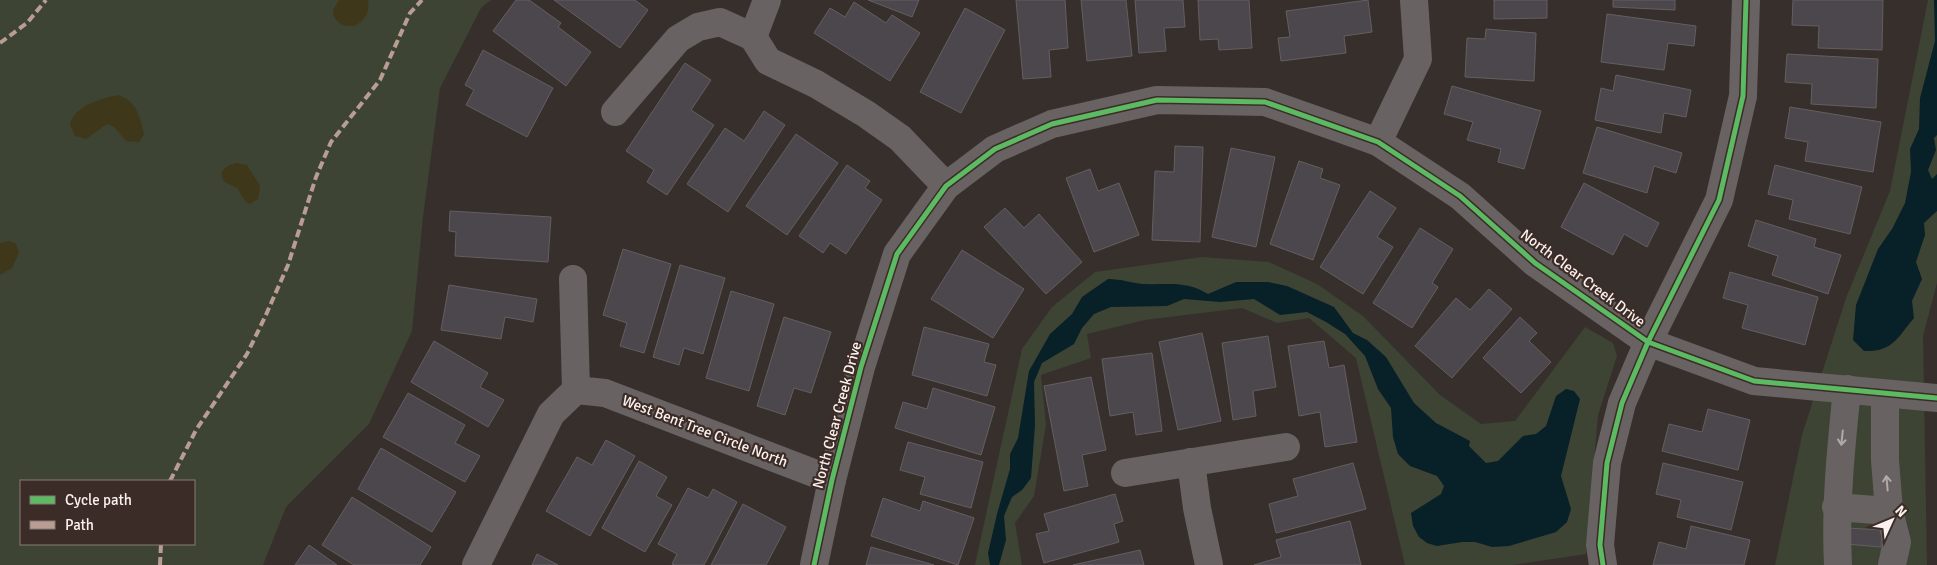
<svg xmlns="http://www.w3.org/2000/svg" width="1937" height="565" font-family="Signika,sans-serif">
	<rect width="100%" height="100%" fill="#372f2c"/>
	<g fill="#3d4433" fill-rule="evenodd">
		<path d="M0 0H491L481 8 440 88 423 217 412 331 369 424 286 507 263 565H0ZM21 481H194V544H21Z"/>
		<path d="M1928 0H1937V283L1923 336 1927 565H1775L1802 435 1846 298 1890 191Z"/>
		<path d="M1202 257 1269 262 1317 284 1363 316 1440 395 1481 424 1515 421 1585 327 1613 343 1617 356 1598 415 1586 554 1512 565H1405L1356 358 1309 318 1277 323 1242 308 1145 320 1087 334 1091 358 1041 375 1046 425 1034 496 1015 523 1022 565H975L1022 349 1052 307 1095 272Z"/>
	</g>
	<g fill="#3f371a">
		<path d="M339 0H368C370 12 365 21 354 26 343 27 333 22 333 10Z"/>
		<path d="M118 95C137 101 140 117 144 134L139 142 126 141 114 127 107 124 86 139 75 136 70 125C74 105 101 99 118 95Z"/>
		<path d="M237 163 247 165 260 186 258 199 250 204C243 201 242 195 238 189 234 185 228 185 224 181 216 171 229 164 237 163Z"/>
		<path d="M9 241 16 244 19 253 12 268 0 275V243Z"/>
	</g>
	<g fill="#082027">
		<path d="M1934 0H1937V135L1934 138 1936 150 1928 170 1932 179 1937 174V211L1924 223 1925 235 1916 262 1922 279 1912 301 1914 318C1897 338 1893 352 1864 351L1853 340 1856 305 1878 249 1892 229 1905 203 1911 172 1910 149 1919 129 1920 98 1935 41Z"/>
		<path d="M1108 279C1122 279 1131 283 1143 284 1167 285 1186 280 1208 294L1236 282H1268L1287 286 1334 307 1353 333 1367 340 1386 357 1414 403 1436 423 1470 441 1469 446 1486 463 1498 461 1523 436 1536 434 1546 426 1556 396 1566 389 1574 391 1580 399 1561 476 1571 509 1567 522 1556 532 1509 546 1492 547 1475 542H1462L1437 546 1427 543 1419 537 1413 526 1411 513 1441 494 1444 486 1437 476 1410 466 1398 454 1393 437 1391 408 1378 389 1365 356 1345 334 1326 322 1307 312 1280 315 1254 299 1220 302 1184 299 1167 306 1111 307 1094 314 1082 328 1074 344 1042 363 1034 382 1035 425 1031 478 1022 490 1012 497 1004 516 1006 540 999 565H990L988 553 997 514 1010 469V454L1018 438 1029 371 1050 334 1072 314 1082 297Z"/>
	</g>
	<g fill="#4c474c" stroke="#635f60">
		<path d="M516 0H529L561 23 558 27 591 52 566 86 493 31Z"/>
		<path d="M554 0H635L648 10 620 48Z"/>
		<path d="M868 0H919L912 17Z"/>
		<path d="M1016 0H1065L1068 48 1049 50 1051 77 1023 79Z"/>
		<path d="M1081 0H1126L1132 56 1087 61Z"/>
		<path d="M1135 0H1183L1185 27 1164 28 1166 51 1139 53Z"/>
		<path d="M1198 0H1249L1252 48 1219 50 1218 39 1200 40Z"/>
		<path d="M1368 0 1372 32 1344 36 1346 53 1281 61 1278 38 1290 37 1286 11Z"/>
		<path d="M1494 0H1547V18L1494 19Z"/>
		<path d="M1613 0H1675V10L1613 7Z"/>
		<path d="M1793 0H1883L1882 50 1818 48 1819 26 1792 25Z"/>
		<path d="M854 2 886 23 892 15 920 33 890 81 814 33 830 8 845 17Z"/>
		<path d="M965 8 1005 30 961 113 920 92Z"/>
		<path d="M1607 14 1696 26 1694 46 1668 43 1664 70 1601 62Z"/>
		<path d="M1486 29 1536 33 1534 81 1465 77 1467 38 1485 39Z"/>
		<path d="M483 50 553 88 527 137 466 105 474 90 465 85Z"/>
		<path d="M1787 54 1878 59 1876 108 1811 104 1812 84 1785 82Z"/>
		<path d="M685 63 711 80 691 110 714 125 667 195 647 182 654 170 626 151Z"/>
		<path d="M1616 75 1691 90 1686 117 1664 113 1661 133 1595 120 1601 88 1613 91Z"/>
		<path d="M1452 86 1541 111 1524 169 1498 162 1501 149 1467 140 1473 122 1444 114Z"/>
		<path d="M1790 107 1881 122 1873 172 1805 161 1808 142 1785 138Z"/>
		<path d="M764 111 785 125 728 212 687 184 725 128 744 141Z"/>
		<path d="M1597 127 1682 153 1676 173 1654 166 1647 193 1583 173Z"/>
		<path d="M796 134 838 163 787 235 746 206Z"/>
		<path d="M1175 146 1203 147 1200 242 1152 240 1155 171 1174 172Z"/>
		<path d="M1231 148 1275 157 1256 247 1212 237Z"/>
		<path d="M1299 161 1323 169 1320 178 1340 185 1313 260 1270 244Z"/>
		<path d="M847 165 870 181 865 188 882 200 846 254 830 243 823 253 799 236Z"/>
		<path d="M1775 165 1862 187 1850 234 1789 219 1793 200 1768 194Z"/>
		<path d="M1090 169 1098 191 1119 183 1139 235 1094 252 1066 178Z"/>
		<path d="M1584 183 1659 223 1647 247 1624 234 1613 255 1561 227Z"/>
		<path d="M1370 191 1396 208 1377 237 1393 247 1363 294 1320 267Z"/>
		<path d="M1005 208 1024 228 1039 214 1082 262 1046 294 984 227Z"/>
		<path d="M450 211 551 217 548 262 455 256 456 232 449 231Z"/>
		<path d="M1756 220 1816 239 1814 247 1841 255 1828 294 1772 275 1778 256 1748 246Z"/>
		<path d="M1420 228 1453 249 1432 283 1438 287 1412 328 1373 303Z"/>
		<path d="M623 249 671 264 644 353 620 346 627 323 603 315Z"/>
		<path d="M962 250 1024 289 993 338 931 299Z"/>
		<path d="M680 265 725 278 703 354 684 348 679 365 653 357Z"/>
		<path d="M1730 272 1818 297 1805 345 1742 328 1748 305 1723 298Z"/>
		<path d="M449 285 537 299 533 322 505 317 501 339 441 330Z"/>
		<path d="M1489 289 1512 309 1452 378 1415 346 1456 298 1470 310Z"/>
		<path d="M731 291 774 304 749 391 706 378Z"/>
		<path d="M784 317 831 332 811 393 794 388 785 415 757 406Z"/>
		<path d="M1520 317 1537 333 1529 341 1551 362 1521 393 1483 358Z"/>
		<path d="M924 327 989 344 984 362 996 365 987 396 912 375Z"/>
		<path d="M1202 333 1221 421 1178 430 1159 342Z"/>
		<path d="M1268 336 1276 387 1253 391 1256 416 1233 420 1222 343Z"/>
		<path d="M434 341 488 373 480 387 504 400 488 427 411 382Z"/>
		<path d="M1324 341 1329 368 1344 365 1357 442 1325 447 1320 412 1299 416 1288 346Z"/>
		<path d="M1152 353 1162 431 1136 435 1133 412 1110 416 1102 359Z"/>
		<path d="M1091 377 1106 450 1082 455 1088 486 1064 491 1044 386Z"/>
		<path d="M933 388 995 407 981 455 895 428 903 402 927 409Z"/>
		<path d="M408 393 465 425 455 443 480 456 465 482 383 437Z"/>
		<path d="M1708 409 1750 420 1738 470 1662 451 1669 424 1702 432Z"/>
		<path d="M606 440 635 456 590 536 546 511 577 457 592 465Z"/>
		<path d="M908 442 983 462 971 508 920 494 925 477 900 470Z"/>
		<path d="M381 448 456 492 432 532 358 489Z"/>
		<path d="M639 461 667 477 656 496 672 505 645 552 602 528Z"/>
		<path d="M1353 463 1366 509 1276 533 1269 504 1298 496 1293 479Z"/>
		<path d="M1663 463 1743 482 1731 530 1677 517 1681 500 1656 494Z"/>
		<path d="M688 488 708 498 713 489 737 502 704 565H675L672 564 677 554 658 544Z"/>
		<path d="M1115 494 1123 521 1114 524 1119 542 1044 563 1036 534 1049 531 1044 514Z"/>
		<path d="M352 497 431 547 420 565H354L322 545Z"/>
		<path d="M883 498 920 511 923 501 974 518 958 565 871 536Z"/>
		<path d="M743 504 786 527 766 565H711Z"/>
		<path d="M1350 521 1361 565H1254L1281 557 1276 540Z"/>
		<path d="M1691 526 1750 540 1744 565H1653L1659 542 1686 549Z"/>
		<path d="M1847 528 1882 530 1881 547 1846 544Z"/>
		<path d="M309 545 337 565H295Z"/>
		<path d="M871 547 934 565H866Z"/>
		<path d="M1140 550 1144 565H1073Z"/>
		<path d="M537 554 558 565H532Z"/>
	</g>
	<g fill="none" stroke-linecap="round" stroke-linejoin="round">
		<g stroke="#686262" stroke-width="28">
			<path d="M753 37 768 61 816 84 866 114 900 138 946 186"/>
			<path d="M753 37 767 0"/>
			<path d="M615 112 678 39 698 27 720 22 753 37"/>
			<path d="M1378 142 1418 59 1414 0"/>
			<path d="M576 390 605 393 832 480"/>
			<path d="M1885 394V460L1889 511 1897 542 1892 565"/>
			<path d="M1191 462 1197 508 1209 565"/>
			<path d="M1125 473 1286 447"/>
			<path d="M1836 507 1889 511"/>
			<path d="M476 565 551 414 576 390 573 279"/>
			<path d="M814 565 832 480 861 367 897 254 946 186 995 149 1052 124 1157 100 1265 102 1378 142 1460 196 1535 263 1648 342 1754 381 1937 398"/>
			<path d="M1603 565 1600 545 1607 463 1622 403 1648 342 1719 200 1743 96 1746 0"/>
			<path d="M1838 565C1835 506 1841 448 1847 389"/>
		</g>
		<g stroke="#b99d93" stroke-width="4" stroke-dasharray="8 4" stroke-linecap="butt">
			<path d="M0 43 27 23 46 0"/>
			<path d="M170 481 196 430 247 354 265 317 288 265 316 177 331 142 380 80 410 13 422 0"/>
			<path d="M160 565 161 544"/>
		</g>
		<g stroke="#3c2c27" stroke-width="8">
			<g id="cycleway">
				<path d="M814 565 832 480 861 367 897 254 946 186 995 149 1052 124 1157 100 1265 102 1378 142 1460 196 1535 263 1648 342 1754 381 1937 398"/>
				<path d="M1603 565 1600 545 1607 463 1622 403 1648 342 1719 200 1743 96 1746 0"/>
			</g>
		</g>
		<use href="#cycleway" stroke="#5cba63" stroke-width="5"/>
	</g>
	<defs><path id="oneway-shaft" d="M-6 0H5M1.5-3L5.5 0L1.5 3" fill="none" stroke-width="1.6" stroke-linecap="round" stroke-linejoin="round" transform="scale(1.25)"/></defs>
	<g stroke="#b2aaa8">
		<use href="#oneway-shaft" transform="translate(1842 438) rotate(96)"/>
		<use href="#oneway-shaft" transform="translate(1887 483) rotate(-95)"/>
	</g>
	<g text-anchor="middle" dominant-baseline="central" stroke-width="4.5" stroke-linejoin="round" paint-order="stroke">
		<g font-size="15" fill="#fcf1ee" stroke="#3c2c27">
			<text transform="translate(1583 278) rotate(37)">North Clear Creek Drive</text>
			<text transform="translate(837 415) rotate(-75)">North Clear Creek Drive</text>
			<text transform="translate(705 431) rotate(21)">West Bent Tree Circle North</text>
		</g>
	</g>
	<rect x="20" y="480" width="175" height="65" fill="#3c2c27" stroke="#897b77"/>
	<rect x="30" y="496" width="25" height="8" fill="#5cba63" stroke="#897b77"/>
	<text x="65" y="505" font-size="15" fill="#fcf1ee">Cycle path</text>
	<rect x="30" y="521" width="25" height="8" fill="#b99d93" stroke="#897b77"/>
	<text x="65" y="530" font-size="15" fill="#fcf1ee">Path</text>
	<g transform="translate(1892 520) rotate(46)" stroke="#3c2c27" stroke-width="4" paint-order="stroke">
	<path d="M0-4L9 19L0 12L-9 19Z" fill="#fcf1ee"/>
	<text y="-8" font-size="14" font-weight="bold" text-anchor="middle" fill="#fcf1ee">N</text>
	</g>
</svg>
